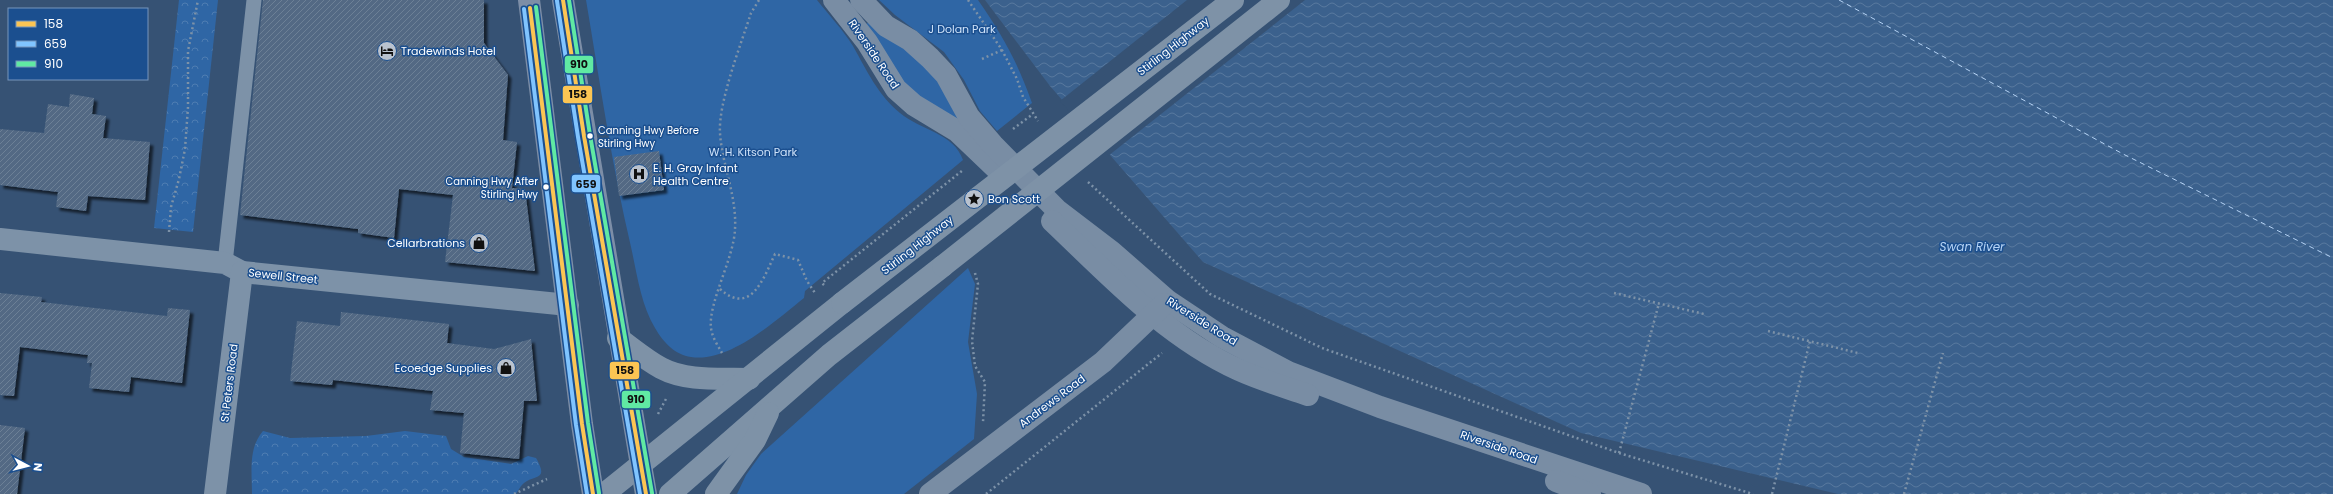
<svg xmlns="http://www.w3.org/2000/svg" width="2333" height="494" font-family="Poppins,sans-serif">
	<defs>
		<pattern id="forest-crowns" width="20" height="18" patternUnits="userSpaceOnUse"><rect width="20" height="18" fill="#2f66a5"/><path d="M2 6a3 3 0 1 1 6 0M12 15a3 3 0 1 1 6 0" fill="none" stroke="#4e7db2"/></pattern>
		<pattern id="water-waves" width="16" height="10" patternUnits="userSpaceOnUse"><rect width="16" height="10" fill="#3b618d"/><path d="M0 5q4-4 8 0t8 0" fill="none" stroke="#58799e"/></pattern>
		<pattern id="building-hatch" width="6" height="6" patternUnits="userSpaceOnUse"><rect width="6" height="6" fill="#526984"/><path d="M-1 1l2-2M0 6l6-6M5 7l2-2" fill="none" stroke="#6c8096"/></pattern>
		<filter id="shadow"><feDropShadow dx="3.5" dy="3.5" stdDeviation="1" flood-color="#0009"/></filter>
	</defs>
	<rect width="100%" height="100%" fill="#365274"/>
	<g fill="#2f66a5">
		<path d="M586 0H817C829 15 843 30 853 46 867 71 878 95 900 113 920 130 954 133 963 160L805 291 804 298C776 320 730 363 691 357 675 355 663 342 655 328 641 305 637 274 631 247 612 166 600 83 586 0Z"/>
		<path d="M879 0H978C1003 36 1017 61 1032 103L997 131 980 111 964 80 944 52 895 15Z"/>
		<path d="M870 21 928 64 959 120 912 95 864 26Z"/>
		<path d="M968 268 975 284 968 342 977 394 974 439 904 494H737L746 475 761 454Z"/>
	</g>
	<g fill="url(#forest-crowns)">
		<path d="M179 0H218L193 232 154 228Z"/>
		<path d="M263 431 290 438 366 436 405 431 446 436 451 449 464 457 511 464 528 456 536 458C549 481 535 474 524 483 521 485 518 491 516 494H252C252 473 248 448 263 431Z"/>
	</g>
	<path fill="url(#water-waves)" d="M985 0H2333V494H1838L1581 433 1203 262 1050 86Z"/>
	<path fill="#365274" d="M1187 0H1305L1108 156 1060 101Z"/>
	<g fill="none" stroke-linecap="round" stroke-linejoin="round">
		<path stroke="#b5d3f5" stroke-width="1" stroke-dasharray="5 4" stroke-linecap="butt" d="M1839 0 2123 154 2333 258"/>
	</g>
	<g fill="url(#building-hatch)" filter="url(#shadow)">
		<path d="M263 0H484V43L508 75 503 140 517 142 512 188 525 189 535 271 445 262 453 195 399 189 394 238 358 233V229L240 215Z"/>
		<path d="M70 94 94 98 92 114 106 116 103 138 150 142 145 200 88 196 86 211 56 207 58 192 0 185V129L44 133 48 104 69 107Z"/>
		<path d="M659 151 664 190 619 196 614 157Z"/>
		<path d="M0 293 42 297 41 302 167 316 168 308 190 310 182 383 131 377 129 392 89 388 92 363H87L88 355 20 347 14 396 0 395Z"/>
		<path d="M341 312 449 324 447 343 494 349 531 339 537 401H524L519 459 460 453 464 413 430 410 433 391 333 380 332 385 290 381 297 321 340 326Z"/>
		<path d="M0 425 25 428 17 494H0Z"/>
	</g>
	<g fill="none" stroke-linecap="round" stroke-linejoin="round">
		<g stroke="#7d92a8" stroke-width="2.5" stroke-dasharray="2 3" stroke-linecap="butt">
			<path d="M968 0 1002 50 1017 79 1023 97 1038 121"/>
			<path d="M982 59 1002 50"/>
			<path d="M1013 129 1033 114"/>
			<path d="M1088 182 1210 294 1322 348 1619 453 1753 494"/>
			<path d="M169 232 171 207 179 179 185 149 188 107V51L198 0"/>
			<path d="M975 273 978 284 972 341 975 366 985 382 983 422"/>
			<path d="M824 285 822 283 963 170"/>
			<path d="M720 289C751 317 764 277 775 254L798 260 807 281 815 293"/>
			<path d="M1614 293 1704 314"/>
			<path d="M1768 331 1858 353"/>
			<path d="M722 353C718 346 712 337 711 328 708 303 734 258 735 229 737 196 722 165 720 133 718 103 741 44 751 13L759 0"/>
			<path d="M658 414 667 397"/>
			<path d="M1619 453 1659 303"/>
			<path d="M514 494 547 479"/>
			<path d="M986 494 1162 353"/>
			<path d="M1772 494 1810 341"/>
			<path d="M1904 494 1943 353"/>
		</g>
		<path stroke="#7d92a8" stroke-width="15" d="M225 263 254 0"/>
		<g stroke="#7d92a8" stroke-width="22">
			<path d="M0 239 225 263 242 272 568 305"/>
			<path d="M215 494 242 272"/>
		</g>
		<g stroke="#798da4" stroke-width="22">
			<path d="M834 0 867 42 896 89 914 105 957 131 1002 174"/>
			<path d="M861 0 886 26 910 40 930 58 946 75 969 117 993 145 1057 210 1112 252 1168 301 1222 337 1288 372 1380 407 1641 494"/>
			<path d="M1052 221C1109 275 1166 337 1239 370 1261 380 1285 387 1308 395"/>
			<path d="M1556 481 1590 494"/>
			<path d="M930 494 1103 362 1164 304"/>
		</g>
		<g stroke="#7d8ea7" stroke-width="22">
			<path d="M529 0 582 424 593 494"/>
			<path d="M563 0 641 465"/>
		</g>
		<g stroke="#7e92a7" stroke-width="22">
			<path d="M618 338C632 348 646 360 661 368 687 382 721 378 749 379"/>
			<path d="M641 465 646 494"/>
			<path d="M604 494 842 303"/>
			<path d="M670 494 829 355 943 266"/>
			<path d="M716 494 755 440 768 413"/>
		</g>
		<g stroke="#7e92a7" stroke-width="22">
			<path d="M943 266 1279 0"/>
			<path d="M842 303 1233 0"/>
		</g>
		<g stroke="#1b4f8f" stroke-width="7">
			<g id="bus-1">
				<path d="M563 0 584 136 646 494"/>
				<path d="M530 8 582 424 593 494"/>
			</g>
		</g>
		<g stroke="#1b4f8f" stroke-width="7">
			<g id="bus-2">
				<path d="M557 1 578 137 640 494"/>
				<path d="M524 9 576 425 587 494"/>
			</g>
		</g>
		<g stroke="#1b4f8f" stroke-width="7">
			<g id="bus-3">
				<path d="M569 0 590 135 652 493"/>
				<path d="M536 7 588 423 599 493"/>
			</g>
		</g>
		<use href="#bus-1" stroke="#fcc553" stroke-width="4"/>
		<use href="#bus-2" stroke="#80c4ff" stroke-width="4"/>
		<use href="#bus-3" stroke="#60e9a3" stroke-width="4"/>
	</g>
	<defs>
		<g id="hotel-disc" transform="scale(1)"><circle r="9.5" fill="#b9c2ce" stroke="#1b4f8f"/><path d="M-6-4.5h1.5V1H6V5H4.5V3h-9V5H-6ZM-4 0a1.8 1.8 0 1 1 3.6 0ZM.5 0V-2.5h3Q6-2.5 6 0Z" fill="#111"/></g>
		<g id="hospital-disc" transform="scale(1)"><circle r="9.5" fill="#b9c2ce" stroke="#1b4f8f"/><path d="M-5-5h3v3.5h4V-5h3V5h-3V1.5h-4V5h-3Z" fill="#111"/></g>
		<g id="sight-disc" transform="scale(1)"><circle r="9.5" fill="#b9c2ce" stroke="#1b4f8f"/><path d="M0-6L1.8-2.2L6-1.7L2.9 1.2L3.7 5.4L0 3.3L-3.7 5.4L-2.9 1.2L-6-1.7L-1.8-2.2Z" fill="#111"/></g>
		<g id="shop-disc" transform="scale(1)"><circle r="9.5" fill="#b9c2ce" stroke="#1b4f8f"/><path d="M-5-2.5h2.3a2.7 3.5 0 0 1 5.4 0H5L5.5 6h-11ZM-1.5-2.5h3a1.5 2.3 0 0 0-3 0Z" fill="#111"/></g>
	</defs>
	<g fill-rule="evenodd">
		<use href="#hotel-disc" x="387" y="51"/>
		<use href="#hospital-disc" x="639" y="174"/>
		<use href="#sight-disc" x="974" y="199"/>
		<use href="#shop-disc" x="479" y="243"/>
		<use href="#shop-disc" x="506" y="368"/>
	</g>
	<g fill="#fff" stroke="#1b4f8f" stroke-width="1.5">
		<circle cx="590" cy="136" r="3.5"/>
		<circle cx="546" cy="187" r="3.5"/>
	</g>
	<g text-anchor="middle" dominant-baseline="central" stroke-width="3" stroke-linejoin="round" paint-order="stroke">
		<g font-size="10" fill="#fff" stroke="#1b4f8f" text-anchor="start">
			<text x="598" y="130">Canning Hwy Before<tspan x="598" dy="13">Stirling Hwy</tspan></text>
			<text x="538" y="181" text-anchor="end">Canning Hwy After<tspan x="538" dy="13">Stirling Hwy</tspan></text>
		</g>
		<g font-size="11" fill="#cfe3fa" stroke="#1b4f8f">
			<text x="962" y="29">J Dolan Park</text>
			<text x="753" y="152">W. H. Kitson Park</text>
		</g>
		<g font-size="11" fill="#fff" stroke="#1b4f8f">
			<text transform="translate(1173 46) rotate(-38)">Stirling Highway</text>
			<text transform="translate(874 54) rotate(56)">Riverside Road</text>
			<text transform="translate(917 245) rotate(-38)">Stirling Highway</text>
			<text transform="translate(283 276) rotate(6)">Sewell Street</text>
			<text transform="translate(1202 321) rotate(32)">Riverside Road</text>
			<text transform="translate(229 383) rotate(-83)">St Peters Road</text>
			<text transform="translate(1052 401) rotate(-37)">Andrews Road</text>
			<text transform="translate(1499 447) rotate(19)">Riverside Road</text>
		</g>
		<g font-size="11" fill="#fff" stroke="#1b4f8f" text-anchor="start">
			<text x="401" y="51">Tradewinds Hotel</text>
			<text x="653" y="168">E. H. Gray Infant<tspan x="653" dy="13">Health Centre</tspan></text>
			<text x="988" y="199">Bon Scott</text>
			<text x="465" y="243" text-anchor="end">Cellarbrations</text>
			<text x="492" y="368" text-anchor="end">Ecoedge Supplies</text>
		</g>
		<g font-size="12" font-style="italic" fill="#b5d3f5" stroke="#1b4f8f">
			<text x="1972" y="246">Swan River</text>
		</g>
	</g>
	<g stroke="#1b4f8f" stroke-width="1.5">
		<rect x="564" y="55" width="30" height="19" rx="4" fill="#60e9a3"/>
		<rect x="562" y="85" width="31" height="19" rx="4" fill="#fcc553"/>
		<rect x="571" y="174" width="30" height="19" rx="4" fill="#80c4ff"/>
		<rect x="609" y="361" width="31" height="19" rx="4" fill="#fcc553"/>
		<rect x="621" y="390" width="30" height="19" rx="4" fill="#60e9a3"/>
	</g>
	<g font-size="11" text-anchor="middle" font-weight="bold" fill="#111">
		<text x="579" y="68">910</text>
		<text x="578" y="98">158</text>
		<text x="586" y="188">659</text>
		<text x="625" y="374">158</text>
		<text x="636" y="403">910</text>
	</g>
	<rect x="8" y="8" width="140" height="72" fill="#1b4f8f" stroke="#7695bc"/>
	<rect x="16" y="21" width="20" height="6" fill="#fcc553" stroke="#7695bc"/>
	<text x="44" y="28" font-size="12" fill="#ffffff">158</text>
	<rect x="16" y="41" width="20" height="6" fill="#80c4ff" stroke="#7695bc"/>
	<text x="44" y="48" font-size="12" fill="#ffffff">659</text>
	<rect x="16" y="61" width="20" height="6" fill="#60e9a3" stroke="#7695bc"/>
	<text x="44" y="68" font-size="12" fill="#ffffff">910</text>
	<g transform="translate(28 466) rotate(97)" stroke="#1b4f8f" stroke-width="3" paint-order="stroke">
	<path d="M0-3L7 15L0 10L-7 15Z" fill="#ffffff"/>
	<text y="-6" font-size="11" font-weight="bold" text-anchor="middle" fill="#ffffff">N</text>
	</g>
</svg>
